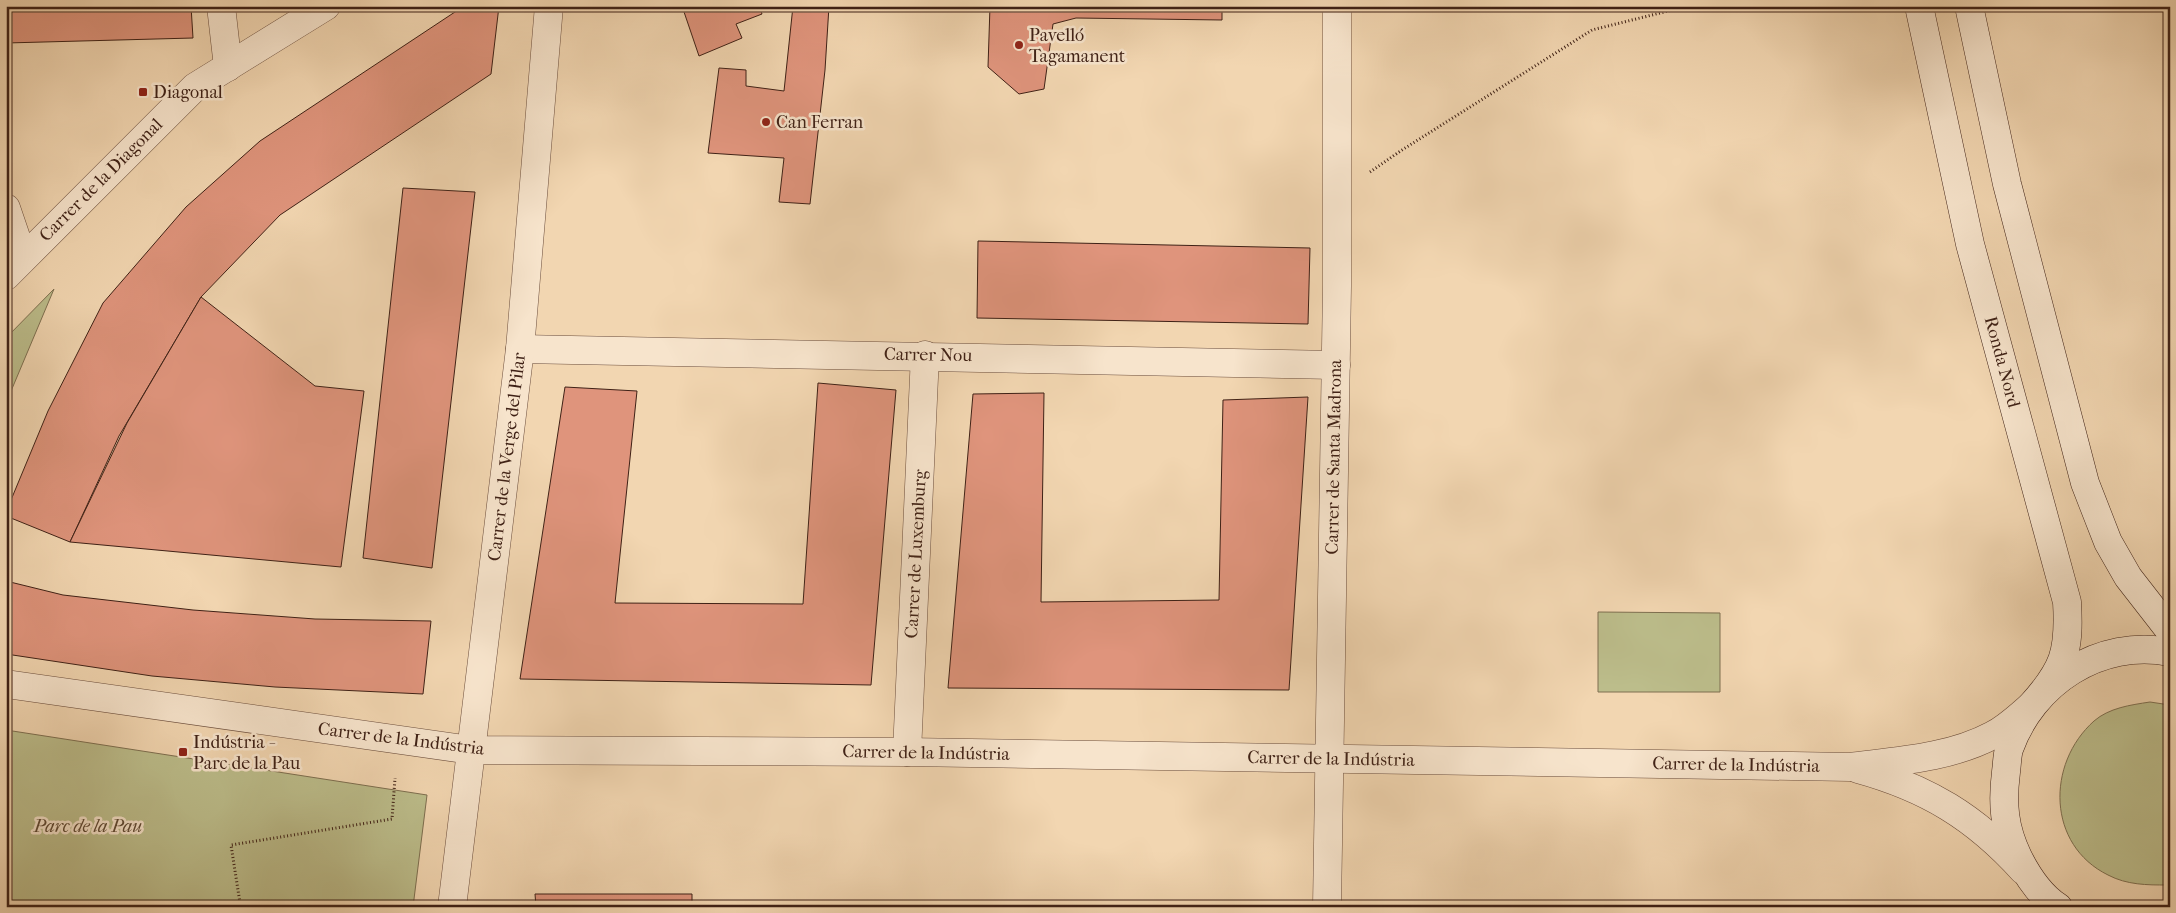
<svg xmlns="http://www.w3.org/2000/svg" width="2176" height="913" font-family="'IM FELL French Canon',serif">
	<rect width="100%" height="100%" fill="#f2d6b1"/>
	<filter id="stains"><feTurbulence type="fractalNoise" baseFrequency=".004" numOctaves="4"/><feColorMatrix values="0 0 0 0 .2 0 0 0 0 .09 0 0 0 0 .02 0 0 0 .5 -.17"/></filter>
	<radialGradient id="worn" r=".72"><stop offset=".6" stop-color="#630" stop-opacity="0"/><stop offset="1" stop-color="#630" stop-opacity=".3"/></radialGradient>
	<g fill="#bcbd8b" stroke="#7e6f50">
		<path d="M54 289 6 403V338Z"/>
		<path d="M1598 612 1720 613V692H1598Z"/>
		<path d="M2150 702 2170 705V884L2167 885C2147 885 2127 885 2108 875 2047 845 2046 764 2094 721 2109 708 2130 705 2150 702Z"/>
		<path d="M6 730 427 795 413 907H6Z"/>
	</g>
	<g fill="#df947c" stroke="#3f2116">
		<path d="M6 6H191L193 38 6 43Z"/>
		<path d="M464 6H499L491 74 280 215 201 297 119 436 70 542 6 516V512L48 411 103 303 186 207 260 141Z"/>
		<path d="M682 6H759L762 14 736 24 742 38 699 56Z"/>
		<path d="M829 6 825 70 810 204 779 202 784 158 708 153 719 68 746 70V86L784 91 793 6Z"/>
		<path d="M990 6H1222V20L1076 18 1053 24 1044 89 1019 94 988 67Z"/>
		<path d="M403 188 475 192 432 568 363 558Z"/>
		<path d="M978 241 1310 248 1308 324 977 318Z"/>
		<path d="M201 297 315 386 364 391 341 567 70 542 127 423Z"/>
		<path d="M818 383 896 390 871 685 520 679 565 387 637 391 615 603 803 604Z"/>
		<path d="M1044 393 1041 602 1219 600 1223 400 1308 397 1289 690 948 688 973 394Z"/>
		<path d="M6 581 63 595 193 610 315 619 431 621 423 694 275 687 152 676 6 654Z"/>
		<path d="M535 894H692V907H536Z"/>
	</g>
	<g fill="none" stroke-linecap="round" stroke-linejoin="round">
		<g stroke="#6c4e3d" stroke-width="29">
			<g id="street">
				<path d="M221 6 228 67"/>
				<path d="M6 208 23 258"/>
				<path d="M6 276 195 87 326 6"/>
				<path d="M520 349 1336 365"/>
				<path d="M6 684 471 750 907 752 1850 767C1897 761 1950 758 1993 735 2007 728 2018 717 2030 707"/>
				<path d="M907 752 925 355"/>
				<path d="M1858 769C1927 788 1975 817 2023 870"/>
				<path d="M452 907 520 349 549 6"/>
				<path d="M1327 907 1337 286V6"/>
			</g>
		</g>
		<g stroke="#3f2116" stroke-width="29">
			<g id="secondary">
				<path d="M1919 6 1970 244 2067 602C2070 652 2064 670 2030 707"/>
				<path d="M1969 6 2007 184 2085 483 2108 542 2128 577 2170 631"/>
				<path d="M2058 907C2041 896 2027 875 2018 857 2004 828 2002 804 2006 772 2007 765 2007 756 2009 749 2032 683 2100 638 2170 652"/>
			</g>
		</g>
		<g stroke="#3f2116" stroke-width="3" stroke-dasharray="1 2.5" stroke-linecap="butt">
			<path d="M1370 172 1402 150 1592 30 1676 9 1679 6"/>
			<path d="M240 903 231 845 392 819 395 778"/>
			<path d="M217 907 240 903V907"/>
		</g>
		<use href="#street" stroke="#f7e4cc" stroke-width="28"/>
		<use href="#secondary" stroke="#f7e4cc" stroke-width="28"/>
	</g>
	<g fill="#8f2418" stroke="#f7e4cc" stroke-width="2">
		<circle cx="1019" cy="45" r="5"/>
		<rect x="138" y="87" width="10" height="10" rx="2.5"/>
		<circle cx="766" cy="122" r="5"/>
		<rect x="178" y="747" width="10" height="10" rx="2.5"/>
	</g>
	<g text-anchor="middle" dominant-baseline="central" stroke-width="5" stroke-linejoin="round" paint-order="stroke">
		<g font-size="18" fill="#3f2116" stroke="#f7e4cc" text-anchor="start">
			<text x="1029" y="35">Pavelló<tspan x="1029" dy="21">Tagamanent</tspan></text>
			<text x="153" y="92">Diagonal</text>
			<text x="776" y="122">Can Ferran</text>
			<text x="193" y="742">Indústria -<tspan x="193" dy="21">Parc de la Pau</tspan></text>
		</g>
		<g font-size="18" fill="#3f2116" stroke="#f7e4cc">
			<text transform="translate(101 180) rotate(-45)">Carrer de la Diagonal</text>
			<text transform="translate(928 355) rotate(1)">Carrer Nou</text>
			<text transform="translate(2002 362) rotate(75)">Ronda Nord</text>
			<text transform="translate(507 457) rotate(-83)">Carrer de la Verge del Pilar</text>
			<text transform="translate(1334 457) rotate(-89)">Carrer de Santa Madrona</text>
			<text transform="translate(916 554) rotate(-87)">Carrer de Luxemburg</text>
			<text transform="translate(401 739) rotate(7)">Carrer de la Indústria</text>
			<text transform="translate(926 753) rotate(1)">Carrer de la Indústria</text>
			<text transform="translate(1331 759) rotate(1)">Carrer de la Indústria</text>
			<text transform="translate(1736 765) rotate(1)">Carrer de la Indústria</text>
		</g>
		<g font-size="18" font-style="italic" fill="#5e4833" stroke="#f7e4cc">
			<text x="88" y="826">Parc de la Pau</text>
		</g>
	</g>
	<rect width="2176" height="913" fill="none" stroke="#f2d6b1" stroke-width="25"/>
	<rect x="8" y="8" width="2161" height="898" fill="none" stroke="#3f2116" stroke-width="2.5"/>
	<rect x="12" y="12" width="2151" height="888" fill="none" stroke="#3f2116"/>
	<rect width="100%" height="100%" filter="url(#stains)"/>
	<rect width="100%" height="100%" fill="url(#worn)"/>
</svg>
